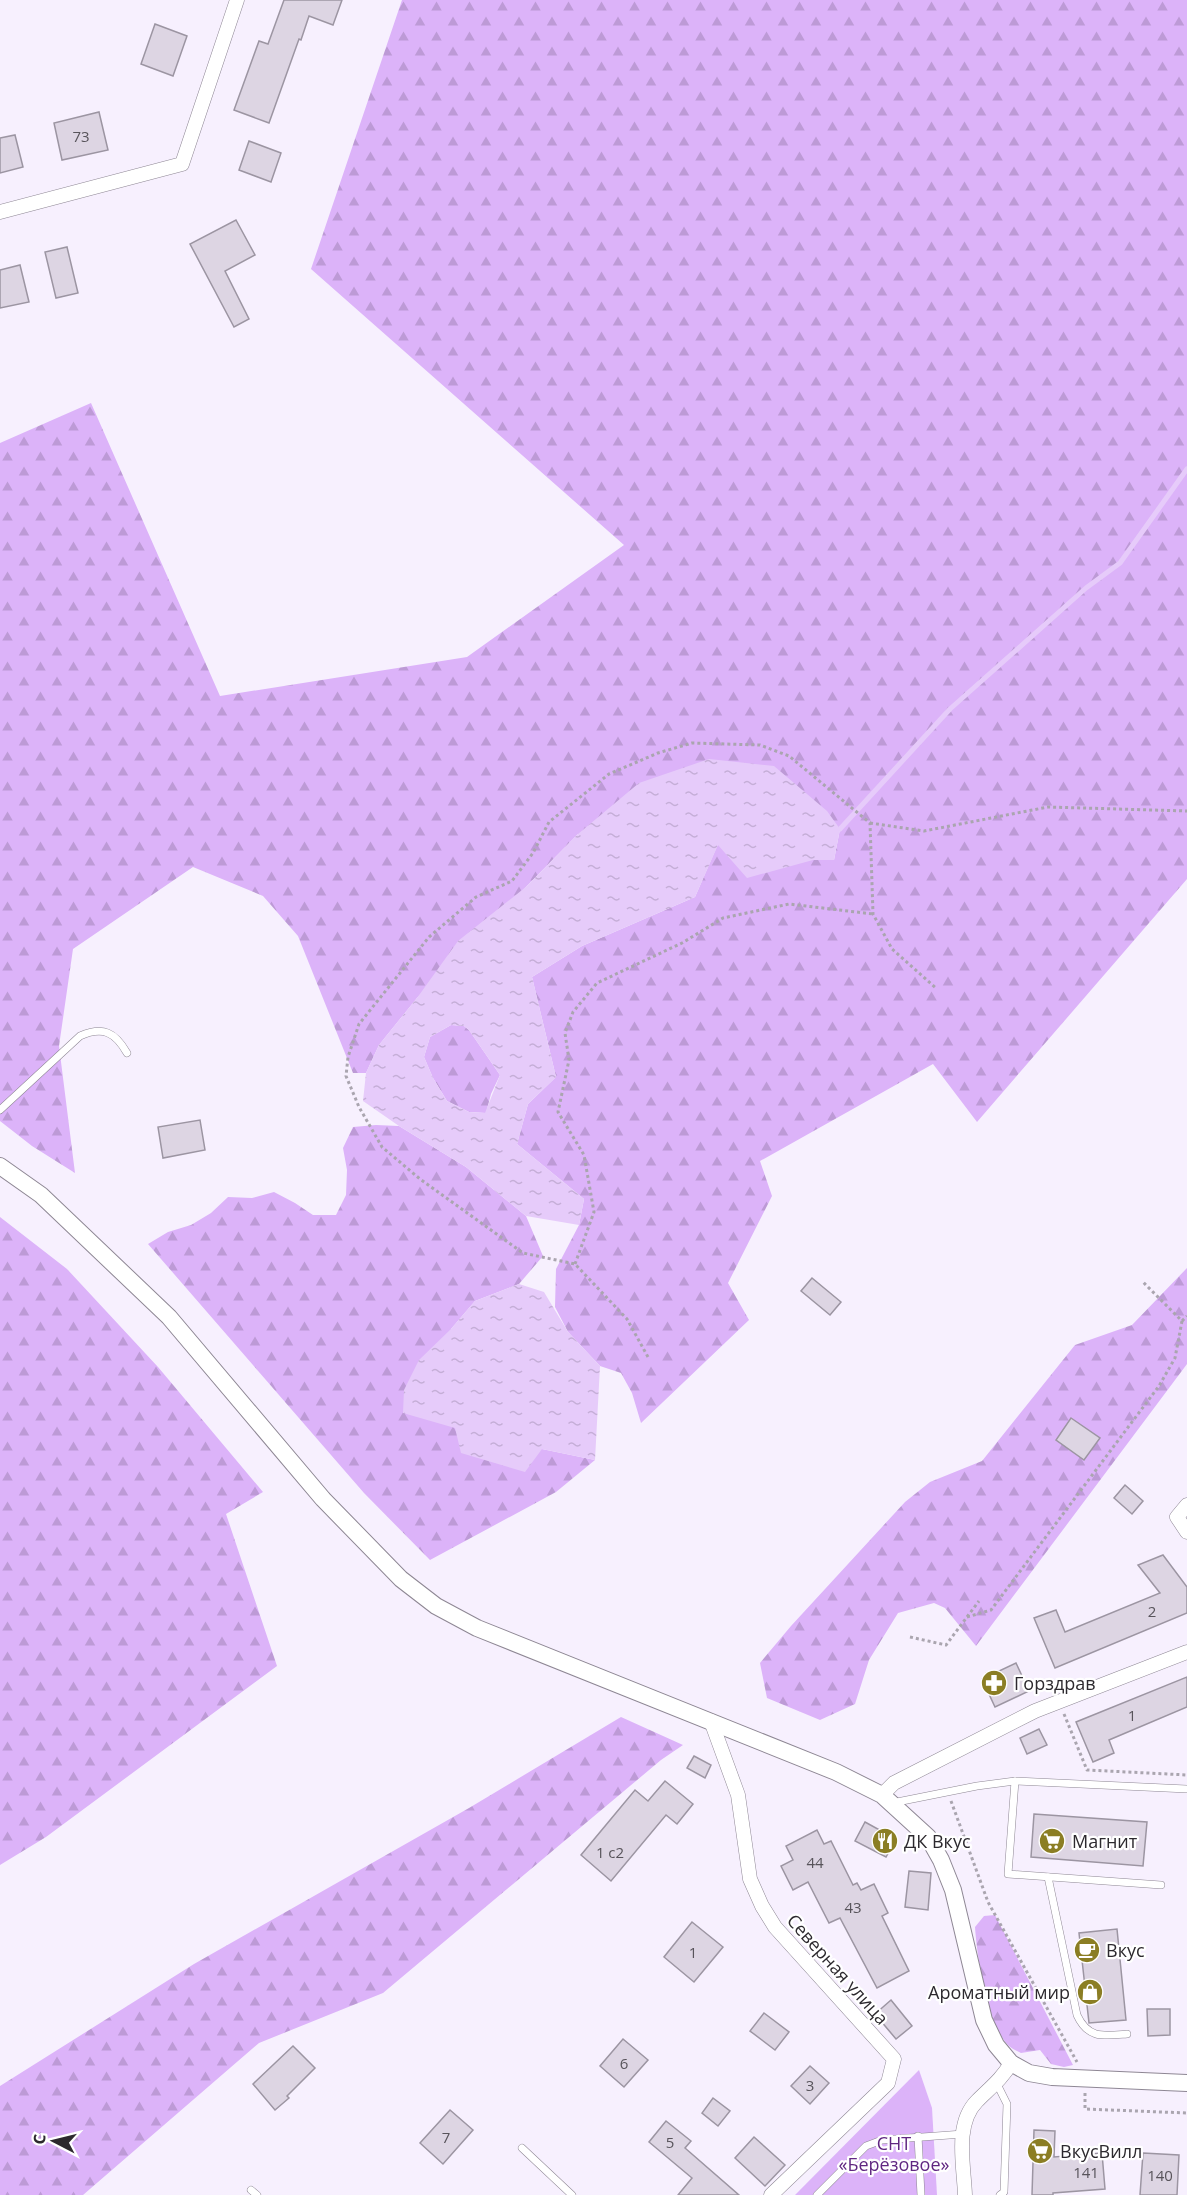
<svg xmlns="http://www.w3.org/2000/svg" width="1187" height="2195" font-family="'Open Sans',sans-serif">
	<defs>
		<pattern id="forest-firs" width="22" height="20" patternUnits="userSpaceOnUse" patternTransform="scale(1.5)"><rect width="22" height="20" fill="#dcb3f9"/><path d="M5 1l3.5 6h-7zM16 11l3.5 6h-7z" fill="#bd9ad6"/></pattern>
		<pattern id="water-ripples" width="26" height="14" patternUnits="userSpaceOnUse" patternTransform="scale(1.5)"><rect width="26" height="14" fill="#e6cbfa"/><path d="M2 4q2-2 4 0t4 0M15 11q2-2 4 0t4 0" fill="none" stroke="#c5aed7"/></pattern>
	</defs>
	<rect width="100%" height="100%" fill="#f7f0fe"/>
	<g fill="url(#forest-firs)">
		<path d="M402 0H1187V879L977 1122 933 1064 760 1161 772 1196 728 1283 749 1320 641 1423 632 1393 621 1373 600 1366 568 1332 555 1307 556 1269 579 1225 584 1199 517 1144 528 1104 556 1077 532 977 582 946 695 897 718 844 813 860H834L840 829 578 834 417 998 379 1045 366 1073H353L298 936 263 896 193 867 73 949 59 1046 75 1173 32 1146 0 1121V443L91 403 220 696 467 657 624 545 311 269Z"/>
		<path d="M451 1025 464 1026 469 1030 500 1075 491 1094 486 1113 469 1112 447 1101 433 1078 424 1057 430 1037Z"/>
		<path d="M376 1125 399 1126 466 1167 526 1216 543 1256 519 1284 475 1301 451 1329 542 1449 595 1460 556 1492 430 1560 364 1493 148 1244 168 1232 191 1225 211 1213 228 1197 252 1198 274 1192 295 1203 313 1215H336L346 1195 347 1170 343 1148 353 1127Z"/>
		<path d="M0 1217 67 1269 158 1367 263 1492 226 1514 277 1666 46 1837 0 1865Z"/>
		<path d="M1187 1268V1364L976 1646 945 1608 934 1603 898 1613 869 1660 855 1704 820 1720 767 1698 760 1663 791 1626 905 1502 930 1482 982 1461 1075 1345 1132 1325Z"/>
		<path d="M621 1717 683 1745 661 1760 383 1993 259 2043 83 2195H0V2086L194 1964 469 1808Z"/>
		<path d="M995 1915 1073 2065 1064 2067 1051 2064 1040 2050 1021 2053C1017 2051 1012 2049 1009 2046 987 2025 977 1957 975 1927L984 1916Z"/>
	</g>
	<path fill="#dcb3f9" d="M919 2070 932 2108 937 2195H795Z"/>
	<g fill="url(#water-ripples)" fill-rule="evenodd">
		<path d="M709 759 774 766 827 811 840 829 834 860H813L747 878 718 845 695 897 582 946 532 977 556 1077 528 1104 517 1144 584 1199 579 1225 526 1216 466 1167 399 1126 363 1101 366 1073 379 1045 417 998 458 941 527 886 578 834 639 783ZM451 1025 464 1026 469 1030 500 1075 485 1113 469 1112 447 1101 433 1078 424 1057 430 1037Z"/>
		<path d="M519 1284 544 1292 568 1332 600 1366 595 1460 542 1449 525 1472 461 1453 455 1428 403 1413 404 1390 419 1360 451 1329 475 1301Z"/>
	</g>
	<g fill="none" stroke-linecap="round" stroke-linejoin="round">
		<path stroke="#e6cbfa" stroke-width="5" d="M840 829 950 709 1086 588 1120 563 1187 469"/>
	</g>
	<g fill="#ddd5e3" stroke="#9c95a2" stroke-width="1.5">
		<path d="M284 0H342L333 25 309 16 301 40 299 39 269 123 234 110 259 41 268 44Z"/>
		<path d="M155 24 187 36 173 76 141 64Z"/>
		<path d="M99 112 108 150 62 160 54 123Z"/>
		<path d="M15 135 23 167 0 173V138Z"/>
		<path d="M249 141 281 153 271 182 239 170Z"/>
		<path d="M236 220 255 255 225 271 249 319 234 327 190 244Z"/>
		<path d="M67 247 78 293 56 298 45 252Z"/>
		<path d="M20 265 29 302 0 308V270Z"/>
		<path d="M200 1120 205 1150 163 1158 158 1127Z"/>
		<path d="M812 1278 841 1302 830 1315 801 1291Z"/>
		<path d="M1071 1418 1100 1438 1084 1460 1056 1440Z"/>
		<path d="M1125 1485 1143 1501 1132 1514 1114 1498Z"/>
		<path d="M1163 1555 1187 1587V1613L1055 1668 1034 1618 1056 1610 1065 1632 1160 1593 1138 1565Z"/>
		<path d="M1016 1663 1029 1691 995 1707 982 1679Z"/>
		<path d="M1187 1677V1707L1109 1740 1114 1753 1093 1762 1076 1722Z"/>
		<path d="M1039 1729 1047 1745 1027 1754 1020 1738Z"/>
		<path d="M694 1756 711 1765 705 1778 687 1768Z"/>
		<path d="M665 1781 693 1804 677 1824 666 1815 611 1881 581 1855 635 1790 648 1801Z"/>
		<path d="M1034 1814 1147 1822 1143 1866 1031 1857Z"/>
		<path d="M865 1822 896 1839 886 1857 855 1841Z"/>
		<path d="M817 1830 824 1844 831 1841 853 1885 857 1883 861 1890 874 1884 888 1913 882 1916 909 1971 877 1988 840 1918 829 1923 808 1882 793 1890 781 1866 793 1860 786 1846Z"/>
		<path d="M909 1871 931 1873 928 1910 905 1907Z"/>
		<path d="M692 1922 723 1947 694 1982 664 1957Z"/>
		<path d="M1117 1929 1126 2020 1089 2023 1079 1933Z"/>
		<path d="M891 2000 912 2026 896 2039 875 2014Z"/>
		<path d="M1147 2009H1170V2035L1148 2036Z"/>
		<path d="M764 2013 789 2032 775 2050 750 2031Z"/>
		<path d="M623 2039 648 2060 624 2087 600 2066Z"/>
		<path d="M293 2046 315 2068 287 2096 289 2098 275 2110 253 2084Z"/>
		<path d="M810 2066 829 2083 810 2104 791 2086Z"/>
		<path d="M713 2098 730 2111 718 2126 702 2113Z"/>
		<path d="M450 2110 473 2130 443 2164 420 2143Z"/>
		<path d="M666 2121 691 2141 685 2148 739 2195H678L692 2178 649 2142Z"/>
		<path d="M1034 2130 1055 2131 1054 2157 1102 2153 1105 2189 1053 2193V2195H1032Z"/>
		<path d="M754 2137 785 2165 765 2186 735 2158Z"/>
		<path d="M1143 2153 1179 2155 1177 2195H1140Z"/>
	</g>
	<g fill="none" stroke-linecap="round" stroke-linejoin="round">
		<g stroke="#8e8794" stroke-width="8">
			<g id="service">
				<path d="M0 1110 80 1036C103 1026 115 1032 127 1053"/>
				<path d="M1015 1781 1008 1874 1161 1885"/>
				<path d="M892 1803 977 1786 1015 1781 1187 1789"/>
				<path d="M1048 1877 1077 2015C1088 2039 1103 2036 1127 2034"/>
				<path d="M997 2084 1007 2104 1004 2192 1000 2195"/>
				<path d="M918 2136 921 2195"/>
				<path d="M522 2148 572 2195"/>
				<path d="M251 2190 257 2195"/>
				<path d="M817 2195 866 2146 882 2140 963 2134"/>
			</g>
		</g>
		<g stroke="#8e8794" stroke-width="15">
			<g id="minor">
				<path d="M0 212 182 164 237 0"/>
				<path d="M1187 1505 1177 1517 1187 1532"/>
				<path d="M711 1721 738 1795 750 1879 762 1906 775 1927 894 2059 888 2083 771 2195"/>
				<path d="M882 1795 894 1783 1035 1711 1187 1652"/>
				<path d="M965 2195C964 2166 954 2124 977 2101 990 2088 1002 2079 1011 2063"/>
			</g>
		</g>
		<g stroke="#8e8794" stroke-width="18">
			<path id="tertiary" d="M0 1166 41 1195 169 1317 323 1499 401 1579 436 1606 477 1628 836 1772 882 1795 928 1837 941 1860 953 1890 984 2020 996 2045 1011 2063 1029 2073 1052 2077 1187 2083"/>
		</g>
		<g stroke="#aaa5af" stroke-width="3" stroke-dasharray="3 3" stroke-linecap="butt">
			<path d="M870 823 924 831 1048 807 1187 811"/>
			<path d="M575 1264 594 1212 584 1155 558 1112 569 1060 565 1033 573 1012 597 983 682 943 723 918 789 904 873 914"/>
			<path d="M1182 1321 1187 1316"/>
			<path d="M648 1357 627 1319 575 1264 523 1253 420 1179 382 1147 359 1107 346 1076 348 1057 359 1024 429 937 476 897 512 881 533 853 549 822 609 774 658 753 692 743 760 745 789 756 870 823 873 914 892 949 936 988"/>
			<path d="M967 1617 991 1610 1159 1386 1175 1358 1182 1321 1142 1281"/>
			<path d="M910 1637 946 1645 979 1601"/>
			<path d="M1064 1714 1087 1770 1187 1775"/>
			<path d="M951 1801 988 1902 1077 2062"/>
			<path d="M1085 2093V2109L1187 2113"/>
		</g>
		<use href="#service" stroke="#fff" stroke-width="7"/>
		<use href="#minor" stroke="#fff" stroke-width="14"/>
		<use href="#tertiary" stroke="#fff" stroke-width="16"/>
	</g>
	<defs>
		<g id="pharmacy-disc" transform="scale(1.35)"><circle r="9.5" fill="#8b7e24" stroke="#fff"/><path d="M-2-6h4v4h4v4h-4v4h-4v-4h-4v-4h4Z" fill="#fff"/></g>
		<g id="restaurant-disc" transform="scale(1.35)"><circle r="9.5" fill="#8b7e24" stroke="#fff"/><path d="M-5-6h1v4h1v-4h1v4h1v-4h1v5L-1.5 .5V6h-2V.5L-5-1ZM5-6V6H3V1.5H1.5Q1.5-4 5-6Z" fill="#fff"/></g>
		<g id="supermarket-disc" transform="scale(1.35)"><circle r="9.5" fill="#8b7e24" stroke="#fff"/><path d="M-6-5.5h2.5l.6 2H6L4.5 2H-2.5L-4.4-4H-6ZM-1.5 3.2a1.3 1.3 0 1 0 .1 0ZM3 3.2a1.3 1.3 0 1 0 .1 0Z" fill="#fff"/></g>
		<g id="cafe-disc" transform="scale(1.35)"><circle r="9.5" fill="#8b7e24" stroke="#fff"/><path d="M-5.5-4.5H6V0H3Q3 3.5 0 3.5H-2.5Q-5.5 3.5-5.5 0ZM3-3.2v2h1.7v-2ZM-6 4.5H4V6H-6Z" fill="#fff"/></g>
		<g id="shop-disc" transform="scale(1.35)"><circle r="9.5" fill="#8b7e24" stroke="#fff"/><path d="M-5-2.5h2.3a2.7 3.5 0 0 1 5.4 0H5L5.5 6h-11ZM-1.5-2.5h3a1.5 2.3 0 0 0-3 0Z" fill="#fff"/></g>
	</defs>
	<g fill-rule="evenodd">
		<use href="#pharmacy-disc" x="994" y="1683"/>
		<use href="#restaurant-disc" x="885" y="1841"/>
		<use href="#supermarket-disc" x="1052" y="1841"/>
		<use href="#cafe-disc" x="1087" y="1950"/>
		<use href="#shop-disc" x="1090" y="1992"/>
		<use href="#supermarket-disc" x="1040" y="2151"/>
	</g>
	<g text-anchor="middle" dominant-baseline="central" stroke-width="4.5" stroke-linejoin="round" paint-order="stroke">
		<g font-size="15" fill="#58545b">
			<text x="81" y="136">73</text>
			<text x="1152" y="1611">2</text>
			<text x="1132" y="1715">1</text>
			<text x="610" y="1852">1 с2</text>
			<text x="815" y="1862">44</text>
			<text x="853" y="1907">43</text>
			<text x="693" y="1952">1</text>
			<text x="624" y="2063">6</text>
			<text x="810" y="2085">3</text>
			<text x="446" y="2137">7</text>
			<text x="670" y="2142">5</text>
			<text x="1086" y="2172">141</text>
			<text x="1160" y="2175">140</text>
		</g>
		<g font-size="18" fill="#2c292e" stroke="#fff" text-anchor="start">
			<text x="1014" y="1683">Горздрав</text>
			<text x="904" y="1841">ДК Вкус</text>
			<text x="1072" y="1841">Магнит</text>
			<text x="1106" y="1950">Вкус</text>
			<text x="1070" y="1992" text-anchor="end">Ароматный мир</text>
			<text x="1060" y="2151">ВкусВилл</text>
		</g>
		<g font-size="18" fill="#2c292e" stroke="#fff">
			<text transform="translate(838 1969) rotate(48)">Северная улица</text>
		</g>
		<g font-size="18" fill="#602781" stroke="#fff">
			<text x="894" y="2143">СНТ<tspan x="894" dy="21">«Берёзовое»</tspan></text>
		</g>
	</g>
	<g transform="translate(54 2141) rotate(277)" stroke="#ffffff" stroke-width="4.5" paint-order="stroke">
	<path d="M0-4.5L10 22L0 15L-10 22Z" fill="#2c292e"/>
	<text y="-9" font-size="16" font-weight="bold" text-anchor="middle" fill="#2c292e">С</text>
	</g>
</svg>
